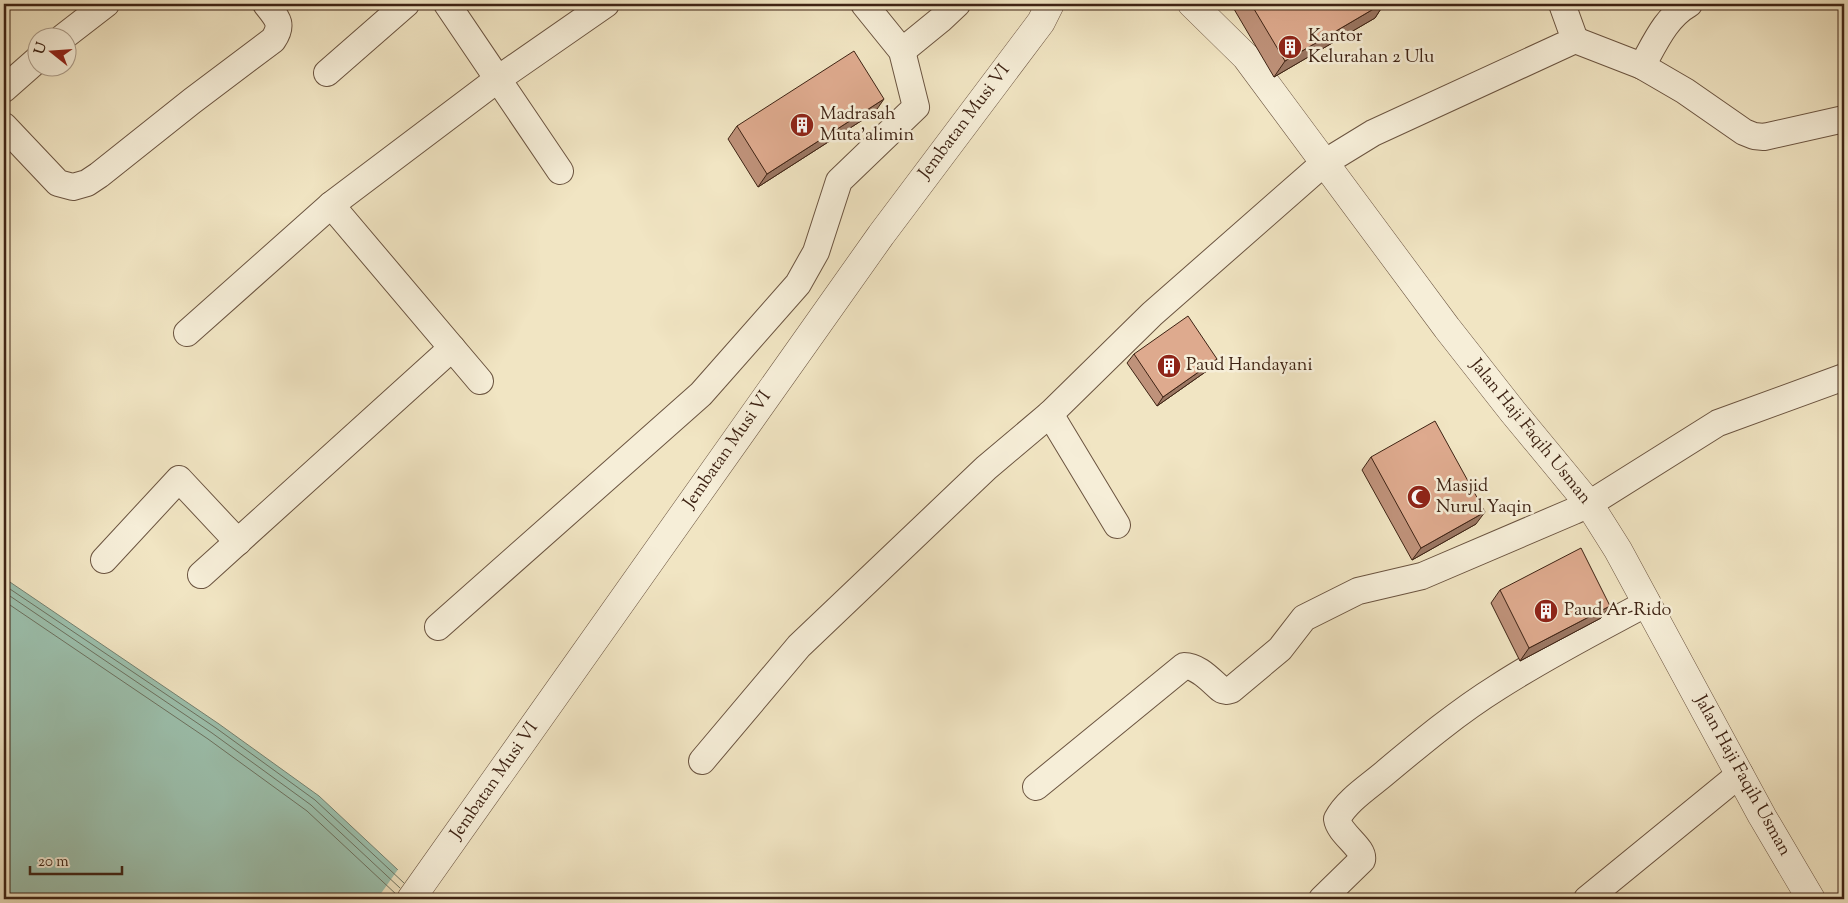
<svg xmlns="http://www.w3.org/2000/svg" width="1848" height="903" font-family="'Sorts Mill Goudy',serif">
	<rect width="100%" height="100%" fill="#f1e5c3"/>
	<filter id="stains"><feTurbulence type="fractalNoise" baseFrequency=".004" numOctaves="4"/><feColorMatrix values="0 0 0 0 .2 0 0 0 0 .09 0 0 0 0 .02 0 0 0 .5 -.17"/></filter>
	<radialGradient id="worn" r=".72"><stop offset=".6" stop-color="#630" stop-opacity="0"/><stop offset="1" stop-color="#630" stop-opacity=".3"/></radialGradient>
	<path fill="#9cc0ad" stroke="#768170" d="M4 578 219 724 319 796 429 899H4Z"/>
	<path fill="#f1e5c3" d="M399 868 431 897V899H377Z"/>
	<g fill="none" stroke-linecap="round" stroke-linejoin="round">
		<g stroke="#6d7260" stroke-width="1">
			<path d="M4 585 216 728 315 800 404 883"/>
			<path d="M4 592 212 733 311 805 400 888"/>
			<path d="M4 601 208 739 307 811 397 895"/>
		</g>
		<g stroke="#6b5440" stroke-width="28">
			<g id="minor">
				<path d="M447 4 560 171"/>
				<path d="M62 38 106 4"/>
				<path d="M1575 40 1642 66 1685 91 1744 132 1754 136 1764 137 1844 119"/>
				<path d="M902 51 940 20 957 4"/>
				<path d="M1642 66C1655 43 1666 17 1689 4"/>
				<path d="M327 73 406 4"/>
				<path d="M4 89 38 59"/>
				<path d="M4 126 58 183 73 187 87 183 99 175 192 101 273 40C284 24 277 18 266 4"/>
				<path d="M331 205 480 381"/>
				<path d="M187 333 331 205 498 79 606 4"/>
				<path d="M1050 414 1117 525"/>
				<path d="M104 560 179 479 238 542"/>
				<path d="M201 575 452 348"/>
				<path d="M438 627 701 394 798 284 816 252 839 181 916 107 902 51 864 4"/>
				<path d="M702 761 799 646 986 468 1050 414 1152 314 1324 163 1373 133 1575 40 1562 4"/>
				<path d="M1036 787 1184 666C1199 666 1211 681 1222 690L1227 691 1231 690 1280 649 1304 618 1358 591 1422 576 1574 511 1589 504 1718 423 1844 377"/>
				<path d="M1322 899 1362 860C1365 848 1339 834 1337 819 1347 800 1370 786 1386 772 1422 742 1458 712 1498 687 1546 656 1597 630 1647 603"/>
				<path d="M1587 899 1740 774"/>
			</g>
		</g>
		<g stroke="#6b5440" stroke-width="29">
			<g id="tertiary">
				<path d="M1192 4 1246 57 1447 328 1513 412 1589 504 1618 550 1762 816 1811 899"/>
				<path d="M411 899 881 235 1041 22 1050 4"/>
			</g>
		</g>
		<use href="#minor" stroke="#f6eed8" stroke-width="26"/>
		<use href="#tertiary" stroke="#f6eed8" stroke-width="28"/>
	</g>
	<g fill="#bf927a" stroke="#3e2314">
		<path d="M1231 4H1384L1375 18 1274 77Z"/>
		<path d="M875 112 758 187 728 139 737 126Z"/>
		<path d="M1134 354 1217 359 1211 368 1157 406 1127 363Z"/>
		<path d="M1371 457 1476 524 1412 560 1362 470Z"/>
		<path d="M1500 590 1610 606 1601 618 1520 661 1491 603Z"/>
	</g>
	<g fill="#9b7763" stroke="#3e2314">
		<path d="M1382 4H1384L1375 18 1274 77 1285 61Z"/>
		<path d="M884 99 875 112 758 187 767 174Z"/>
		<path d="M1217 359 1211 368 1157 406 1163 397Z"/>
		<path d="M1485 512 1476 524 1412 560 1421 548Z"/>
		<path d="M1610 606 1601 618 1520 661 1529 648Z"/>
	</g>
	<g fill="#deaa8e" stroke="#3e2314">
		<path d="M1251 4H1382L1285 61Z"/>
		<path d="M854 51 884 99 767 174 737 126Z"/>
		<path d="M1188 316 1217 359 1163 397 1134 354Z"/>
		<path d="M1435 421 1485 512 1421 548 1371 457Z"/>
		<path d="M1581 548 1610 606 1529 648 1500 590Z"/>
	</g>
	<defs>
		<g id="building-disc" transform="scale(1.25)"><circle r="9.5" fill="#8f2418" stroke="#f6eed8"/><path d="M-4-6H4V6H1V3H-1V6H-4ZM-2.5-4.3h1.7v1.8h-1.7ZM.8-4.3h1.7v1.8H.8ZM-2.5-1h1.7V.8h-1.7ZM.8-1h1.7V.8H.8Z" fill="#fff"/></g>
		<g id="mosque-disc" transform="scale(1.25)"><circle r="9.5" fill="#8f2418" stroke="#f6eed8"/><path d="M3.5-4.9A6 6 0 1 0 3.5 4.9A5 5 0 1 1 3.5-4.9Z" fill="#fff"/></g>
	</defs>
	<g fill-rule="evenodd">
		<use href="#building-disc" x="1290" y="47"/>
		<use href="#building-disc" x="802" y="125"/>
		<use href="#building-disc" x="1169" y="366"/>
		<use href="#mosque-disc" x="1419" y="497"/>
		<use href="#building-disc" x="1546" y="611"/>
	</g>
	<g text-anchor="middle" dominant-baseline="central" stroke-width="5" stroke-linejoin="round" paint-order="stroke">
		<g font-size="18" fill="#3e2314" stroke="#f6eed8" text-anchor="start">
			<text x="1308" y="37">Kantor<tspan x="1308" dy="21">Kelurahan 2 Ulu</tspan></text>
			<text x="820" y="115">Madrasah<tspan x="820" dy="21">Muta'alimin</tspan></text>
			<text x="1186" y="366">Paud Handayani</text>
			<text x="1436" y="487">Masjid<tspan x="1436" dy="21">Nurul Yaqin</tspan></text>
			<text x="1564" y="611">Paud Ar-Rido</text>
		</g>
		<g font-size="18" fill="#3e2314" stroke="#f6eed8">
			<text transform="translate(965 122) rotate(-53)">Jembatan Musi VI</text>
			<text transform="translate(1530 432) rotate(51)">Jalan Haji Faqih Usman</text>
			<text transform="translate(728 450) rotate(-55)">Jembatan Musi VI</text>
			<text transform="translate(1742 776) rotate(61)">Jalan Haji Faqih Usman</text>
			<text transform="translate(495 781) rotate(-55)">Jembatan Musi VI</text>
		</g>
	</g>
	<rect width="1848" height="903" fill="none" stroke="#f1e5c3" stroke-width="20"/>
	<rect x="5" y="5" width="1838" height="893" fill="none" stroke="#3e2314" stroke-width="2.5"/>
	<rect x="10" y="10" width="1828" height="883" fill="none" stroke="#3e2314"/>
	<g transform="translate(52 52) rotate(287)"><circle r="24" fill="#f6eed8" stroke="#ac9d8a"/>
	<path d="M0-4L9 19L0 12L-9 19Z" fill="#8f2418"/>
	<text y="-8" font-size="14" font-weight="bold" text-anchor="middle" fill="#3e2314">U</text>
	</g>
	<path d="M30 866v8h92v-8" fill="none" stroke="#3e2314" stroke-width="2.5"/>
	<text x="38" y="866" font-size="15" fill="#3e2314" stroke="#f6eed8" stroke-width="4" paint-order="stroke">20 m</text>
	<rect width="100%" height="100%" filter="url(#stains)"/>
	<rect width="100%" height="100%" fill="url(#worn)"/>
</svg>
